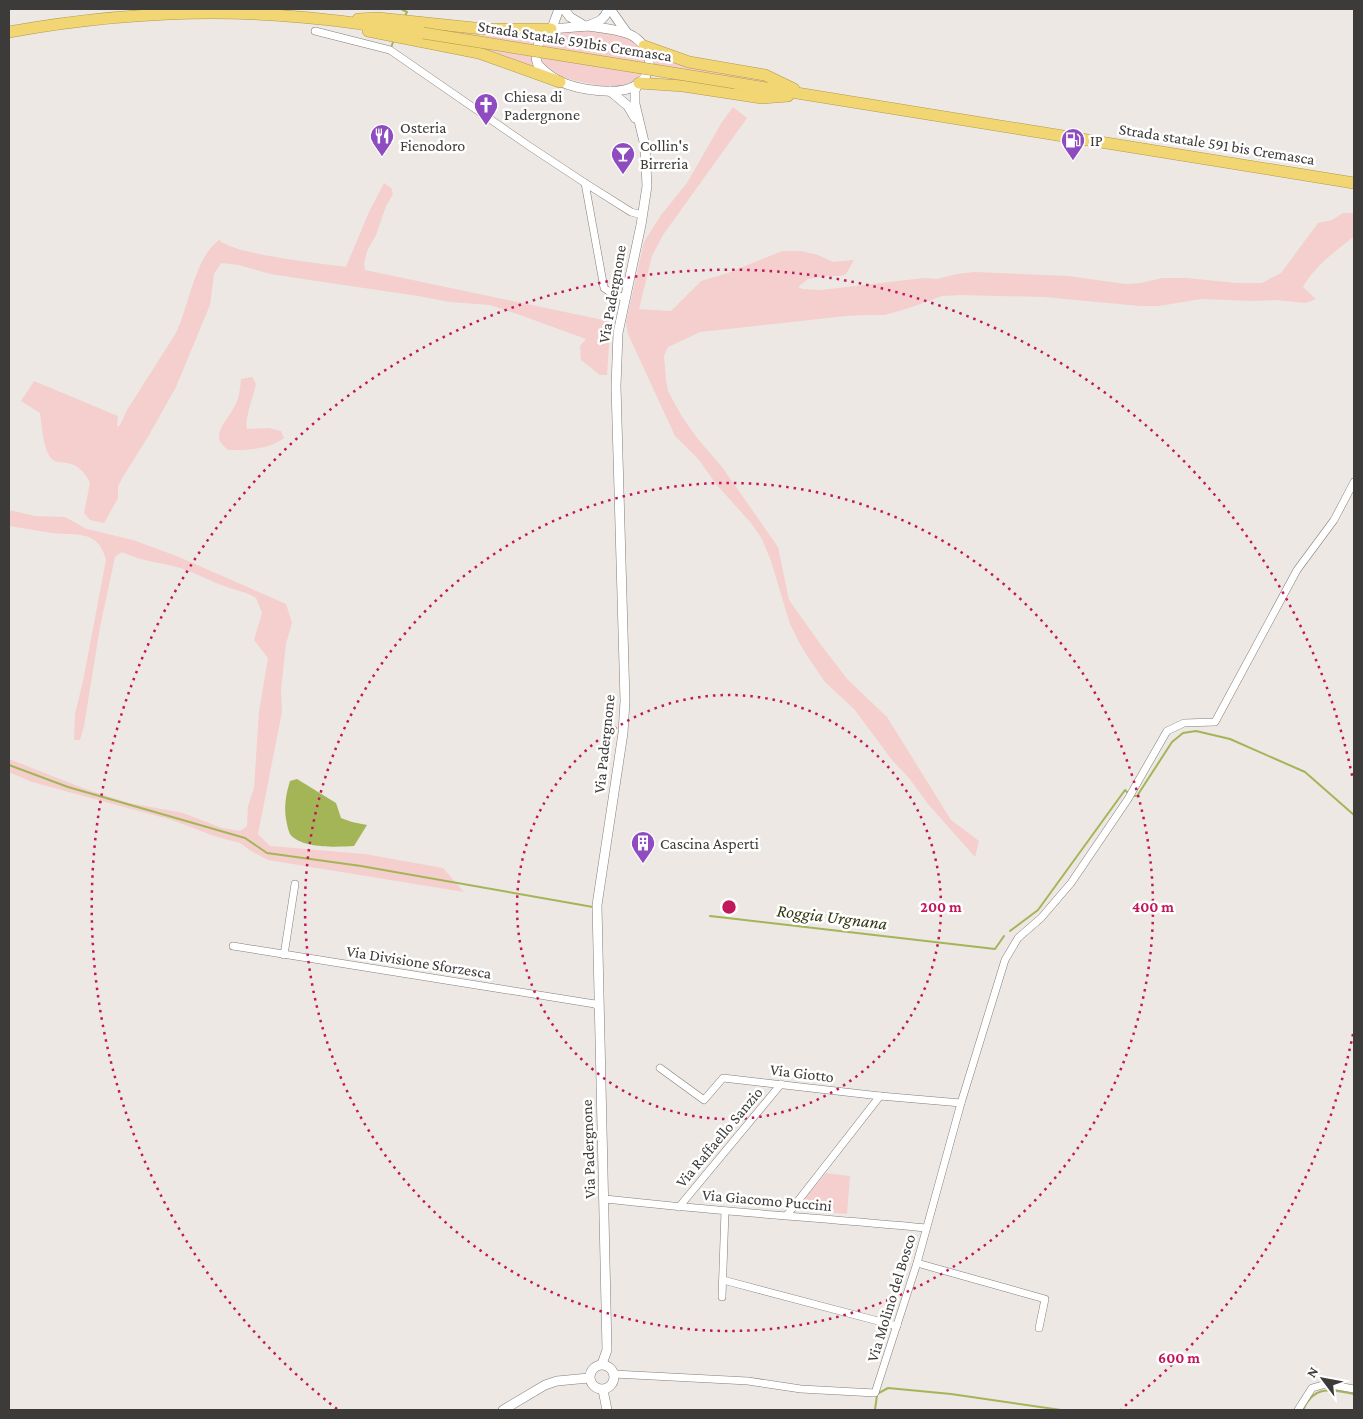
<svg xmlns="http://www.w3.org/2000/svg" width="1363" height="1419" font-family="'Crimson Pro',serif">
	<rect width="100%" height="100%" fill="#ede8e3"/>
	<g fill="#f4cfcd">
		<path d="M391 22 546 30 534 47Z"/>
		<path d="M578 30C598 31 650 34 644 65 642 72 638 80 631 83 624 85 615 87 608 87 595 85 563 79 552 73 537 64 534 42 551 33 558 30 570 31 578 30Z"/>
		<path d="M389 35 533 54 532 64 537 71Z"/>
		<path d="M649 49 758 76 777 85 652 65Z"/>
		<path d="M733 107 747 118 663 235 652 256 639 309 671 311 701 281 728 273 782 251H801L818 255 833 262 854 260 846 274 840 276H827L808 279 798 287 803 289 821 290 924 278 937 279 957 274 974 272 1068 276 1125 284 1141 283 1162 278H1187L1236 283H1262L1281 273 1318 223 1332 220 1343 213H1354V238H1352C1333 253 1315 266 1303 287L1316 299 1306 303 1275 300 1253 301 1201 299 1159 306H1140L1044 297 960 295 942 296 909 308 885 315H866L846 316 700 332 668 347 664 356 666 380 668 391 681 415 697 438 722 467 778 547 789 600 821 645 848 680 887 717 951 820 979 841 975 857 928 804 909 778 892 760 854 709 825 682 808 657 800 644 790 624 771 561 762 539 751 523 716 484 699 460 675 436 628 334 626 322 644 242 661 215 687 183 722 122Z"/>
		<path d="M384 183 391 188 393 194 386 206 376 235 367 251 364 264 365 270 608 321 610 328 607 375H600L581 360 580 346 586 339 520 315 490 305 450 302 418 296 310 280 270 274 239 265 221 263 214 274 210 305 176 387 149 435 123 477 118 486V498L104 523 90 520 84 513 90 483C85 473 79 465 67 463 61 462 56 463 52 459 43 451 42 424 40 413L21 401 34 381 118 416 117 427 120 425 127 410 176 333C189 306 195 257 219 240 236 255 319 263 346 267L369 212Z"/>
		<path d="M252 377 256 384C254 394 244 421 247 429L269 428 281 431 284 438C268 450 247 450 228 450 224 446 219 443 219 437 219 427 228 418 233 409 239 400 240 390 241 379Z"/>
		<path d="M9 510 35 516 65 517 87 529 133 540 179 557 286 604 292 623 286 644 281 690 282 712 258 834 270 846 365 854 443 868 464 892 268 860 251 851 240 843 214 836 172 820 32 782 9 772V759L88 790 129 803 183 813 222 828 240 831 247 826 248 806 254 788 259 712 268 658 254 640 262 613 256 598C247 592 238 591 227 587 209 581 193 571 173 566 155 562 139 560 122 552L115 557 100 627 84 726 80 740H74L75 714 83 681 106 560C98 529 77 536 52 533 38 531 23 528 9 526Z"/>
		<path d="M826 1173 850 1176 847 1214 800 1210 798 1207Z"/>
	</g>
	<path fill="#a4b558" d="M297 779 336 803 341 818 352 822 367 825 354 846C338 847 301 849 290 834 288 830 287 824 286 819 284 805 286 794 290 781Z"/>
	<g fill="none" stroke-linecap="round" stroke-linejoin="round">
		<g stroke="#a4b558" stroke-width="2">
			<path d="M401 9 407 12 405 16"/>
			<path d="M391 48 393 42"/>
			<path d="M9 765 68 787 245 838 267 853 361 866 593 907"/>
			<path d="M1135 796H1137L1172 742 1183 733 1196 731 1230 739 1305 772 1354 815"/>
			<path d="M710 916 995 949 1004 936"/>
			<path d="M1010 931 1038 910 1125 790 1127 792"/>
			<path d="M877 1394 888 1388 951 1394 1061 1410"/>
			<path d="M875 1410 877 1395"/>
			<path d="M1303 1410C1314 1384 1331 1390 1354 1394"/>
		</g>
		<g stroke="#827e7a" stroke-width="8">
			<g id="minor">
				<path d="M315 31 390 50 529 146 585 183 631 212 642 215"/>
				<path d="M585 183 604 288 611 293 625 298"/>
				<path d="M233 946 595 1004 599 1008"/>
				<path d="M284 955 295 884"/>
				<path d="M660 1068 704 1100 723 1078 880 1096 961 1103"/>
				<path d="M605 1199C712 1211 819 1218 926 1228"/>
				<path d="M679 1207 781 1084"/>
				<path d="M787 1215 880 1096"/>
				<path d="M917 1263 1045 1299 1039 1328"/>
				<path d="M723 1280 897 1326"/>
				<path d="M722 1297 725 1211"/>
				<path d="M614 1374 748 1381 801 1389 875 1393 917 1263 961 1103 1005 960 1018 938 1041 918 1071 883 1128 799 1167 731 1184 723 1215 722 1297 570 1334 520 1354 482"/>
				<path d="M1298 1410 1312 1388 1326 1384 1354 1389"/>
			</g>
		</g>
		<g stroke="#827e7a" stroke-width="10">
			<g id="tertiary">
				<path d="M564 9 570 17 585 26"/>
				<path d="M610 9 627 33"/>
				<path d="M589 25C599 22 605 19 608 9"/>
				<path d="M588 26C600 28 614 29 626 33 648 40 659 69 638 84 621 97 578 90 559 81 551 77 544 71 538 65 532 50 539 39 551 29Z"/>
				<path d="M552 28 559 9"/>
				<path d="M610 91 628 106 635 118"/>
				<path d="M602 1364 607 1350 597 905 623 733 625 701 616 386 618 333 641 225 647 186 645 146 635 104V90L638 84"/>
				<circle cx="602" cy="1377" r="12"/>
				<path d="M603 1390 607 1410"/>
				<path d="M503 1410 545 1385 557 1381 589 1378"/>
			</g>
		</g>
		<g stroke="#b09949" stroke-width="12">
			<g id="trunk">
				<path d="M358 19 378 18 484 29H551"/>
				<path d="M368 31 479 53 560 82"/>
				<path d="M9 32C105 15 202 8 299 17 341 20 382 27 423 33"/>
				<path d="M644 46 689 62 765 75 794 89"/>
				<path d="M639 83 683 86 762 98 788 96"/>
				<path d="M735 83 1354 183"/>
			</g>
		</g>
		<use href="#minor" stroke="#fff" stroke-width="7"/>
		<use href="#tertiary" stroke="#fff" stroke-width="9"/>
		<use href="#trunk" stroke="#f2d674" stroke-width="11"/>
		<g stroke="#b09949" stroke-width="12" stroke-linecap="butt">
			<path id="trunk-bridge" d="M423 33 735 83"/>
		</g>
		<use href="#trunk-bridge" stroke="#f2d674" stroke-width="11"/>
	</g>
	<g fill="none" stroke="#c2185b" stroke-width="2.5" stroke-dasharray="2.5 5">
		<circle cx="729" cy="907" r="212"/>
		<circle cx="729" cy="907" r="424"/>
		<path d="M1353 1034A637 637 0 0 1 1121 1409M337 1409A637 637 0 1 1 1353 780"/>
	</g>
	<defs>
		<g id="church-pin" transform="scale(1.25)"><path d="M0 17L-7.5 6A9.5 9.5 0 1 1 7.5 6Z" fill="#8f4cc0" stroke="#fff"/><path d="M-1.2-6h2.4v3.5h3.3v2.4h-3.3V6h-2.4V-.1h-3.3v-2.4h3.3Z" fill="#fff"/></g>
		<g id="restaurant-pin" transform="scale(1.25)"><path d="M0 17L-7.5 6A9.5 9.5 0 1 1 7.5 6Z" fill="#8f4cc0" stroke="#fff"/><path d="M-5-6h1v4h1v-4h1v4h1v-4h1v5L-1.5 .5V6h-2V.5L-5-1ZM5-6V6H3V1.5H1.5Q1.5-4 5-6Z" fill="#fff"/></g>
		<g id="fuel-pin" transform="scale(1.25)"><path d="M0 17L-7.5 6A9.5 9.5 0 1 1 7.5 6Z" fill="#8f4cc0" stroke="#fff"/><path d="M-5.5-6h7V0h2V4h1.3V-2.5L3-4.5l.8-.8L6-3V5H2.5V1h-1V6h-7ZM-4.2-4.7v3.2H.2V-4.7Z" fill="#fff"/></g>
		<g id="bar-pin" transform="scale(1.25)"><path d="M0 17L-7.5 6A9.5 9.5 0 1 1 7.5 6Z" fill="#8f4cc0" stroke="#fff"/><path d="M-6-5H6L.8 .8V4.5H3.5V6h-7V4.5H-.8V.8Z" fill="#fff"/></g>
		<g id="building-pin" transform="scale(1.25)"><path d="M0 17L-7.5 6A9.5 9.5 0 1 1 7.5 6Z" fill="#8f4cc0" stroke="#fff"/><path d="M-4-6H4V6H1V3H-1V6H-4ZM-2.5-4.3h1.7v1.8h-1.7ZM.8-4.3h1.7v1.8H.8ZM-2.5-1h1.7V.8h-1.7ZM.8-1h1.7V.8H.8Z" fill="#fff"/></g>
	</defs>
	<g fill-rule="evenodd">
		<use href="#church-pin" x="486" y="105"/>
		<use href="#restaurant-pin" x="382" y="136"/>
		<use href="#fuel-pin" x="1073" y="140"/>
		<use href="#bar-pin" x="623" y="154"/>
		<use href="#building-pin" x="643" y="843"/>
	</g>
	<g text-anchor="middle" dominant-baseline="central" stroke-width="5" stroke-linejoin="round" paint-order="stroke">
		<g font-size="16" fill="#3d3b39" stroke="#fff">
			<text transform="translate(575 41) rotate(9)">Strada Statale 591bis Cremasca</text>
			<text transform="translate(1217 144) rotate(9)">Strada statale 591 bis Cremasca</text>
			<text transform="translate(612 294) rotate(-80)">Via Padergnone</text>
			<text transform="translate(604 744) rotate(-84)">Via Padergnone</text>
			<text transform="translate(419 962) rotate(9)">Via Divisione Sforzesca</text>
			<text transform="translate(802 1073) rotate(7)">Via Giotto</text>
			<text transform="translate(719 1137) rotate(-50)">Via Raffaello Sanzio</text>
			<text transform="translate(588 1149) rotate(-92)">Via Padergnone</text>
			<text transform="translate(767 1200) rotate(5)">Via Giacomo Puccini</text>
			<text transform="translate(891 1298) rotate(-73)">Via Molino del Bosco</text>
		</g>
		<g font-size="16" fill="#3d3b39" stroke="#fff" text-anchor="start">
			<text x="504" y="96">Chiesa di<tspan x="504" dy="18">Padergnone</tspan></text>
			<text x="400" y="127">Osteria<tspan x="400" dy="18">Fienodoro</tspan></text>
			<text x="1090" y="140">IP</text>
			<text x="640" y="145">Collin's<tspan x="640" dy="18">Birreria</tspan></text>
			<text x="660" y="843">Cascina Asperti</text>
		</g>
		<g font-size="18" font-style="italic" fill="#30360e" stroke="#fff">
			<text transform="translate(832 917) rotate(7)">Roggia Urgnana</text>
		</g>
	</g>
	<circle cx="729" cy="907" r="8" fill="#c2185b" stroke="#fff" stroke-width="2.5"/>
	<g font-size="15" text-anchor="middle" font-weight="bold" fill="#c2185b" stroke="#fff" stroke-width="5" stroke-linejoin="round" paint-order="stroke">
		<text x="941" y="912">200 m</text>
		<text x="1153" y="912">400 m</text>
		<text x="1179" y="1363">600 m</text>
	</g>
	<rect width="1363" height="1419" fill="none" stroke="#3d3b39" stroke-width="20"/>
	<g transform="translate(1323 1379) rotate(302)" stroke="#ffffff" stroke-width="4" paint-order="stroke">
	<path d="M0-4L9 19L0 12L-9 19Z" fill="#3d3b39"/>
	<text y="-8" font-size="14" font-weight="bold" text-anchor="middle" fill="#3d3b39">N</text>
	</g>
</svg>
